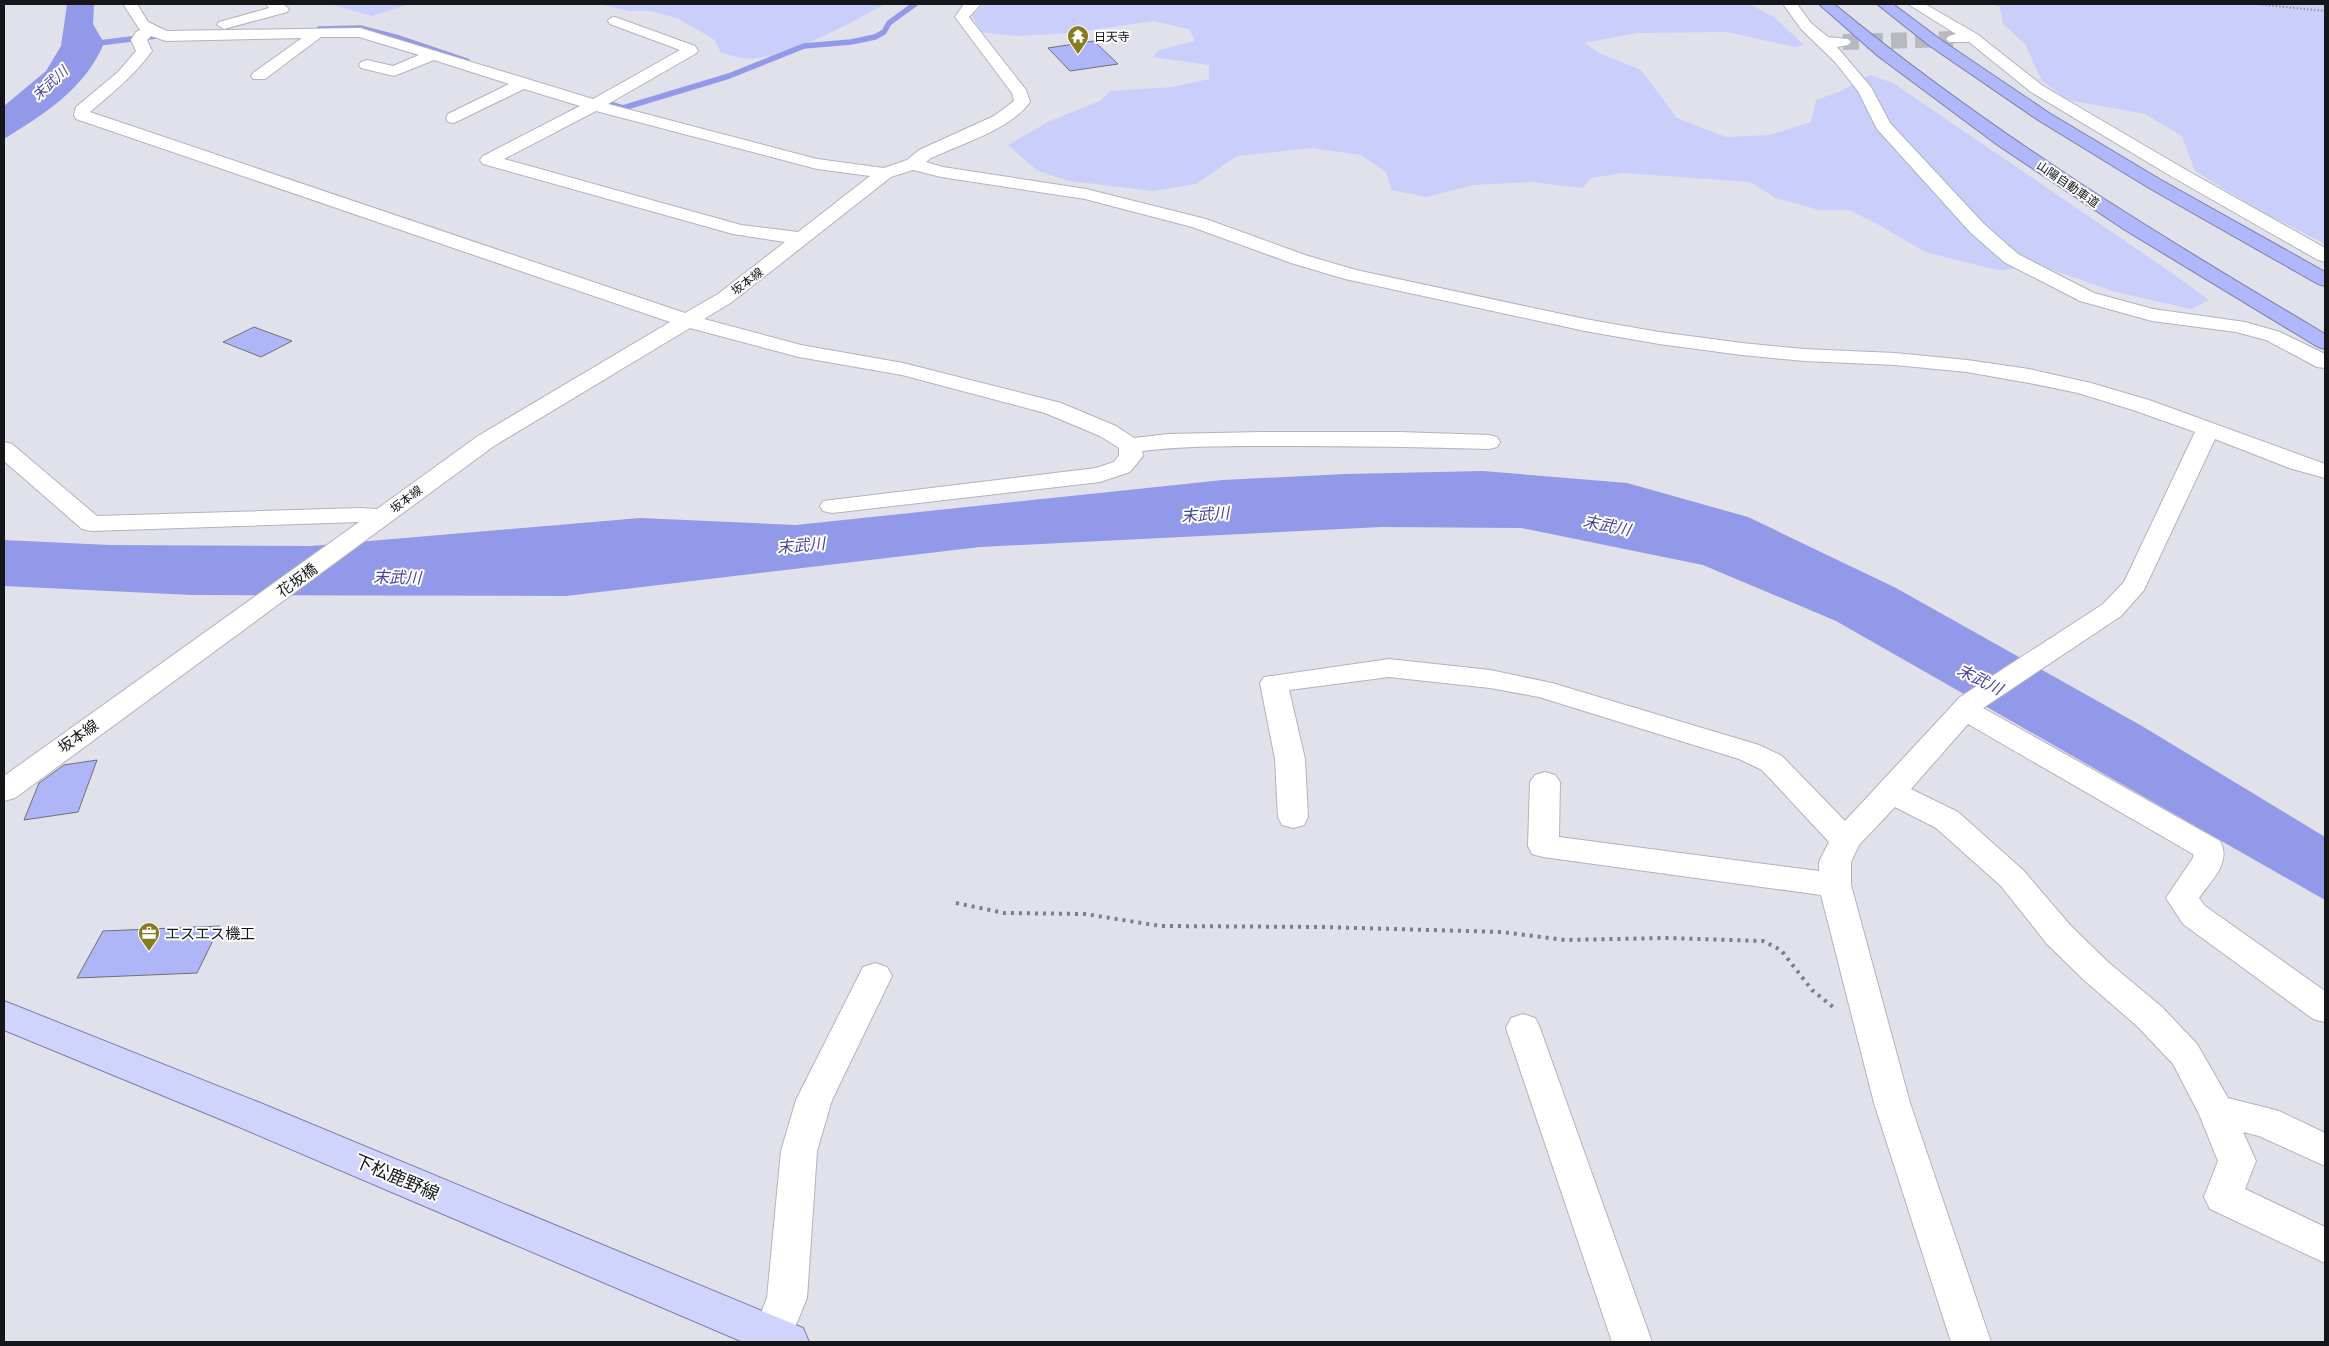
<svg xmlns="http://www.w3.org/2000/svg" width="2329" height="1346" font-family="Merriweather,'Noto Sans JP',serif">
	<rect width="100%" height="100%" fill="#e0e1ea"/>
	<g fill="#c9cefa">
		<path d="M330 4H410L372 16Z"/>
		<path d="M604 4H885C853 22 779 63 742 58 735 57 727 54 720 52L715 40 677 18 650 11H629L603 5Z"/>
		<path d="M985 4H1749L1774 17 1804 45 1795 47 1727 32 1637 33 1584 43 1601 54 1641 70 1677 118 1726 137 1770 135 1811 122 1816 100 1841 91 1870 75 1893 83 2169 271 2209 300 2191 309 2116 292 2044 267 1997 270 1925 252 1881 226 1849 210H1819L1776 198 1750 182 1623 173 1590 178 1583 188 1531 182 1473 185 1426 197 1392 190 1386 172 1361 155 1311 148 1237 156 1196 184 1152 191 1070 181 1038 171 1008 145 1050 121 1100 101 1111 91 1173 87 1209 79V65L1153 57 1159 50 1195 41 1189 29 1153 21 1072 33 1016 36 981 32 972 15Z"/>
		<path d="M1993 4H2325V244L2257 209 2195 171 2182 136 2145 114 2068 100 2042 81 2025 44 2003 24 2000 7Z"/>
	</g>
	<g fill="#9299e9">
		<path d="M67 4H94L93 24 104 43C85 89 44 114 4 139V106L46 71 61 46Z"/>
		<path d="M1483 471 1627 483 1748 517 1896 588 2142 726 2325 837V900L1836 621 1703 565 1521 528 1381 527 980 547 566 596 192 595 4 586V540L109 545 311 546 640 518 796 525 1223 480 1345 474Z"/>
	</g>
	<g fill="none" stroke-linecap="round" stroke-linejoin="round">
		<g stroke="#9299e9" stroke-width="5.5">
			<path d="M319 29 360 28 399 38 467 61"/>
			<path d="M90 44 165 35"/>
			<path d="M596 100 623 108 729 76 804 46 851 42 875 37 884 32 889 23 915 4"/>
		</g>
	</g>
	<g fill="#afb6f8" stroke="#6f7077">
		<path d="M1094 41 1118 64 1070 71 1048 48Z"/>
		<path d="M254 327 262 330 292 341 261 357 223 342Z"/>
		<path d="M97 760 78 812 24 820 39 783 64 765Z"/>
		<path d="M220 926 197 973 77 978 103 931Z"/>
	</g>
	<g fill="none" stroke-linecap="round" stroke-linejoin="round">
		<path stroke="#b7b8c0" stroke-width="16" stroke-dasharray="16 8" stroke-linecap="butt" d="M1843 42 1953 39"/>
		<g stroke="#b2b3bb" stroke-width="2">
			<g id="minor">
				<path d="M123 4H137L148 22 167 31 360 28 593 99 680 50 610 24 608 21 610 18 615 17 695 46 698 51 695 54 608 104 817 159 884 168 907 160 919 150 994 116 1014 101 1012 93 955 17 964 4H981L969 17 1026 90 1030 102C1011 129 961 144 931 158L926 162 943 167 1086 189 1206 219 1305 255 1356 270 1585 319 1659 332 1742 343 1804 349 1895 353 1967 360 2029 369 2091 383 2149 400 2325 464V478L2289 468 2215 439 2144 590 2121 616 1983 708 2220 841C2232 862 2211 881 2199 898L2205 906 2325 991V1022L2313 1019 2183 924 2166 898 2193 858V854L1968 724 1911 789 1958 812 2023 870 2071 926 2108 962 2162 1007 2197 1044 2228 1098 2279 1111 2325 1133V1166L2259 1136 2243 1132 2256 1161 2245 1189 2325 1227V1263L2210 1209 2204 1197 2218 1161 2199 1114 2173 1064 2138 1027 2084 980 2047 944 2001 886 1936 828 1895 807 1859 845 1851 862V885L1910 1103 1991 1342H1951L1874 1103 1821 895 1543 857 1532 854 1528 846 1530 782 1535 775 1545 772 1555 775 1560 782 1559 837 1819 871V862L1829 842 1762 770 1739 759 1539 697 1490 688 1389 677 1289 690 1305 759 1308 817 1304 825 1293 828 1282 825 1278 817 1275 759 1260 683 1264 677 1389 659 1490 670 1552 683 1759 745 1782 756 1845 821 1960 697 2103 604 2124 582 2195 432 2133 410 2078 393 2029 383 1967 372 1895 365 1804 361 1742 355 1659 344 1585 331 1345 279 1291 263 1192 227 1085 199 941 177 913 170 891 177 732 302 704 319 801 345 903 363 1061 403 1116 426 1134 438 1168 434 1261 432H1399L1489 435 1497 437 1500 442 1497 447 1489 449C1423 447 1357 446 1291 446 1241 446 1191 445 1142 451L1143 456 1130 472 1100 482 832 513 823 511 820 506 823 501 1096 468 1114 462 1119 455V448L1100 436 1045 413 902 375 799 357 690 328 494 446 15 798 4 801V776L359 522 91 531 82 529 4 461V442L12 444 97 516 360 508 377 509 478 436 670 322 76 119 74 115 76 107 118 72 136 51 131 40 136 32 140 30ZM151 36 166 41 302 38 253 73 251 76 253 79H265L321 37H359L419 55 393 66 367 60 361 62 359 65 361 68 394 76 434 60 509 84 448 114 446 118 448 122 454 123 524 89 580 106 483 156 480 160 483 164 733 234 785 242 718 294 685 313 90 112C112 93 135 75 152 51L147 40ZM596 111 817 169 870 176 798 232 741 225 504 159Z"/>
				<path d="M266 4H283L289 9 287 12 224 29 217 25 219 22 269 8Z"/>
				<path d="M1783 4H1797L1811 23 1828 37 1848 39 1851 42 1848 45 1837 47 1871 87 1890 123 1984 224 2018 254 2094 293 2153 309 2245 322 2280 332 2325 354V368L2317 367 2266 340 2236 332 2152 321 2080 301 2004 262 1970 232 1877 129 1858 91 1835 62 1801 29Z"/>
				<path d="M1908 4H1925L1977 34 2043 86 2181 167 2325 248V262L2318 260 2169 175 2031 92 1969 42H1949L1946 39 1949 36 1956 34Z"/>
				<path d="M875 963 887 967 892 976 832 1100 817 1151 807 1298 789 1342H755L752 1335 767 1298 781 1151 796 1100 863 967Z"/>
				<path d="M1523 1014 1535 1018 1540 1028 1652 1342H1612L1506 1028 1511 1018Z"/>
			</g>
		</g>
		<g stroke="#7a7fac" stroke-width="2">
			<path id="major" d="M4 1001 258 1102 803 1328 809 1342H743L232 1124 4 1030Z"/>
		</g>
		<g stroke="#7a7fac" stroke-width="2">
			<g id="highway">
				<path d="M1819 4H1834C1989 132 2153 232 2325 334V349L2318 347 2125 230 1999 146 1878 56Z"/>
				<path d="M1877 4H1893L1941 40 2049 113 2161 180 2325 272V286L2318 284 2149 188 2038 120 1930 46Z"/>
			</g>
		</g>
		<path stroke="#7d7e84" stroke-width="2" stroke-dasharray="1 2.5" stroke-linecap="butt" d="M2255 4 2325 11"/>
		<path stroke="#7d7e84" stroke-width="4" stroke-dasharray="3 5" stroke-linecap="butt" d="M956 903 1004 913 1085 914 1161 926 1322 927 1502 932 1565 940 1666 938 1763 941 1781 950 1812 990 1833 1007"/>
		<use href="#minor" fill="#fff" fill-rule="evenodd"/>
		<use href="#major" fill="#d0d4fd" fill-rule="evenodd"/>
		<use href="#highway" fill="#b0b7fb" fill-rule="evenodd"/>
	</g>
	<defs>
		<g id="temple-pin" transform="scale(1.125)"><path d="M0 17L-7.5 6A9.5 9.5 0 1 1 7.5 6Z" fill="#897a20" stroke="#fff"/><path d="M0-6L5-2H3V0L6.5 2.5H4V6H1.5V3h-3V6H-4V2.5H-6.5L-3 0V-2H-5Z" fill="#fff"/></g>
		<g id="office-pin" transform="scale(1.125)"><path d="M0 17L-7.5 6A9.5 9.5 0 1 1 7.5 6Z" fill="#897a20" stroke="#fff"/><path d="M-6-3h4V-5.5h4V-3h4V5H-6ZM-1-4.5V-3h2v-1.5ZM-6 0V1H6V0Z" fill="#fff"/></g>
	</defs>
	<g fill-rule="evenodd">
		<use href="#temple-pin" x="1078" y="36"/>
		<use href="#office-pin" x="149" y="933"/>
	</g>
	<g text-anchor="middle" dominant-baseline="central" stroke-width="4" stroke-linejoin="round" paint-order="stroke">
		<g font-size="12" fill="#151619" stroke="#fff" text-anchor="start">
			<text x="1094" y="36">日天寺</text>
		</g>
		<g font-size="12" fill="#151619" stroke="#fff">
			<text transform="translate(2068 184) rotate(34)">山陽自動車道</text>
			<text transform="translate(747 281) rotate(-37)">坂本線</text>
			<text transform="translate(406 499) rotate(-37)">坂本線</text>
		</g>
		<g font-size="14" font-style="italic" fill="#4543a0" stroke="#fff">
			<text transform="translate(50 83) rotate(-43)">末武川</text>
		</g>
		<g font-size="15" fill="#151619" stroke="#fff">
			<text transform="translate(297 580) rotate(-36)">花坂橋</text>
			<text transform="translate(78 736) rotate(-35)">坂本線</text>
		</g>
		<g font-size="15" fill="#151619" stroke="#fff" text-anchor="start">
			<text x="165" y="933">エスエス機工</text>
		</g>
		<g font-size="16" font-style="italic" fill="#4543a0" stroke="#fff">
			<text transform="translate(1205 514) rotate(-4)">末武川</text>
			<text transform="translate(1607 525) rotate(12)">末武川</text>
			<text transform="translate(801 545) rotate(-5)">末武川</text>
			<text transform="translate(397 577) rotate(1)">末武川</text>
			<text transform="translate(1980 679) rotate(27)">末武川</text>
		</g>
		<g font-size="18" fill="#151619" stroke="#fff">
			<text transform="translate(397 1177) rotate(23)">下松鹿野線</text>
		</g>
	</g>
	<rect width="2329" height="1346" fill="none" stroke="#151619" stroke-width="10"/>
</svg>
